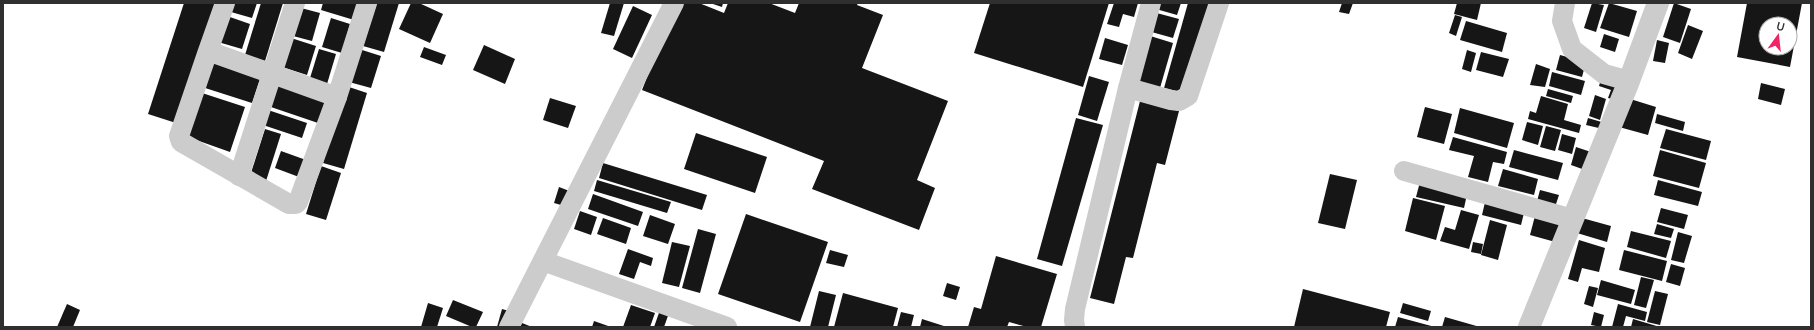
<svg xmlns="http://www.w3.org/2000/svg" width="1814" height="330" font-family="Manrope,sans-serif">
	<rect width="100%" height="100%" fill="#fff"/>
	<g fill="#161616" fill-rule="evenodd">
		<path d="M184 3H215L176 123 148 114Z"/>
		<path d="M234 3H257L252 18 231 12Z"/>
		<path d="M261 3H283L265 61 245 55Z"/>
		<path d="M323 3H359L354 20 321 10Z"/>
		<path d="M377 3H399L384 52 363 46Z"/>
		<path d="M411 3H419L443 14 430 43 399 29Z"/>
		<path d="M610 3H624L614 36 601 33Z"/>
		<path d="M676 3H699L724 13 728 3H769L795 13 799 3H858L857 5 883 15 862 68 948 101 917 180 935 188 919 230 812 189 824 161 642 90Z"/>
		<path d="M710 3H723L722 7Z"/>
		<path d="M990 3H1109L1083 87 974 53Z"/>
		<path d="M1114 3H1138L1134 17 1123 14 1119 27 1107 24Z"/>
		<path d="M1158 3H1181L1177 15 1156 9Z"/>
		<path d="M1188 3H1209L1184 93 1164 88Z"/>
		<path d="M1342 3H1353L1349 14 1339 12Z"/>
		<path d="M1457 3H1481L1477 20 1454 14Z"/>
		<path d="M1592 3 1604 5 1596 32 1584 28Z"/>
		<path d="M1609 3 1637 11 1629 37 1600 28Z"/>
		<path d="M1674 3 1691 9 1680 43 1663 37Z"/>
		<path d="M1747 3H1802L1790 67 1737 57ZM1766 24H1790V48H1766Z"/>
		<path d="M633 6 652 15 632 58 613 49Z"/>
		<path d="M301 8 320 13 312 41 293 36Z"/>
		<path d="M1153 12 1179 19 1173 38 1148 31Z"/>
		<path d="M1455 15 1462 17 1456 36 1449 33Z"/>
		<path d="M227 16 250 24 242 49 218 42Z"/>
		<path d="M331 18 350 24 342 53 322 47Z"/>
		<path d="M1466 21 1507 33 1502 52 1460 40Z"/>
		<path d="M1688 25 1703 31 1692 59 1678 53Z"/>
		<path d="M1604 34 1619 39 1615 52 1600 47Z"/>
		<path d="M1147 35 1173 43 1160 88 1134 81Z"/>
		<path d="M291 38 316 46 307 75 282 67Z"/>
		<path d="M1105 38 1128 45 1122 65 1099 59Z"/>
		<path d="M1657 40 1669 43 1665 63 1653 61Z"/>
		<path d="M484 45 515 59 505 84 473 70Z"/>
		<path d="M424 47 446 55 442 65 420 57Z"/>
		<path d="M319 49 336 54 327 84 310 78Z"/>
		<path d="M359 49 381 56 371 88 349 82Z"/>
		<path d="M1467 50 1476 53 1471 72 1462 69Z"/>
		<path d="M1481 52 1509 59 1503 77 1476 70Z"/>
		<path d="M1560 55 1586 62 1582 77 1556 70Z"/>
		<path d="M212 57 262 73 252 103 202 87Z"/>
		<path d="M1536 64 1550 69 1545 87 1530 85Z"/>
		<path d="M1552 72 1585 81 1581 95 1549 86Z"/>
		<path d="M1089 76 1109 82 1097 121 1078 115Z"/>
		<path d="M1602 76 1622 82 1616 100 1608 98 1611 90 1599 86Z"/>
		<path d="M276 82 326 98 318 123 268 106Z"/>
		<path d="M1761 83 1785 89 1781 105 1758 99Z"/>
		<path d="M346 86 367 93 344 169 323 163Z"/>
		<path d="M1548 89 1573 96 1571 103 1546 96Z"/>
		<path d="M199 92 245 107 230 152 185 136Z"/>
		<path d="M1595 95 1606 99 1600 120 1589 116Z"/>
		<path d="M1541 96 1568 104 1564 120 1581 125 1579 133 1528 119 1530 111 1536 113Z"/>
		<path d="M550 98 576 106 568 128 543 120Z"/>
		<path d="M1627 98 1656 107 1648 135 1619 127Z"/>
		<path d="M1140 101 1179 111 1165 165 1157 163 1133 258 1126 257 1114 304 1090 298Z"/>
		<path d="M1425 107 1452 114 1444 144 1417 137Z"/>
		<path d="M1460 108 1514 123 1507 148 1454 133Z"/>
		<path d="M268 110 307 123 302 138 263 125Z"/>
		<path d="M1657 114 1685 122 1683 131 1655 123Z"/>
		<path d="M1076 118 1103 125 1062 266 1037 259Z"/>
		<path d="M1588 118 1605 123 1603 129 1586 125Z"/>
		<path d="M1527 122 1543 126 1538 145 1522 140Z"/>
		<path d="M1546 126 1561 130 1555 151 1540 147Z"/>
		<path d="M265 129 281 134 266 181 250 176Z"/>
		<path d="M1666 129 1711 141 1706 160 1660 148Z"/>
		<path d="M696 133 767 157 755 193 684 169Z"/>
		<path d="M1562 134 1576 138 1572 154 1558 150Z"/>
		<path d="M1453 137 1507 152 1504 164 1493 162 1488 182 1468 177 1474 156 1449 150Z"/>
		<path d="M1576 147 1591 152 1585 170 1571 165Z"/>
		<path d="M1514 150 1563 163 1558 180 1509 167Z"/>
		<path d="M1660 150 1706 163 1699 188 1653 176Z"/>
		<path d="M281 151 306 160 299 177 275 168Z"/>
		<path d="M603 163 707 195 702 210 599 178Z"/>
		<path d="M321 166 341 173 326 220 306 214Z"/>
		<path d="M1503 169 1538 179 1534 195 1498 186Z"/>
		<path d="M1330 174 1357 180 1345 229 1318 223Z"/>
		<path d="M1421 178 1468 190 1464 208 1416 197Z"/>
		<path d="M597 180 671 202 667 213 594 191Z"/>
		<path d="M1658 180 1702 192 1698 206 1654 195Z"/>
		<path d="M559 187 572 192 568 207 554 203Z"/>
		<path d="M1540 190 1559 195 1554 210 1536 205Z"/>
		<path d="M593 194 643 212 638 226 588 209Z"/>
		<path d="M1413 198 1445 206 1436 240 1405 231Z"/>
		<path d="M1486 198 1525 209 1521 225 1482 215Z"/>
		<path d="M1661 208 1688 215 1684 229 1657 222Z"/>
		<path d="M1461 210 1479 215 1469 249 1440 241 1445 227 1455 230Z"/>
		<path d="M580 211 597 217 591 235 574 229Z"/>
		<path d="M1536 212 1565 220 1559 243 1530 235Z"/>
		<path d="M746 214 828 242 800 322 718 294Z"/>
		<path d="M650 215 675 224 668 244 643 236Z"/>
		<path d="M603 218 631 228 626 244 597 234Z"/>
		<path d="M1582 218 1611 226 1607 242 1577 233Z"/>
		<path d="M1490 220 1507 225 1498 260 1481 255Z"/>
		<path d="M1657 224 1674 229 1671 238 1654 234Z"/>
		<path d="M698 229 716 234 700 293 682 288Z"/>
		<path d="M1631 231 1671 241 1666 258 1627 247Z"/>
		<path d="M1678 232 1692 236 1684 263 1671 260Z"/>
		<path d="M1579 240 1605 248 1599 272 1582 268 1578 282 1568 279Z"/>
		<path d="M672 242 690 246 679 287 662 283Z"/>
		<path d="M1473 242 1483 244 1481 254 1471 252Z"/>
		<path d="M628 249 653 258 651 266 640 262 634 279 619 274Z"/>
		<path d="M830 250 848 255 844 267 826 263Z"/>
		<path d="M1624 250 1667 261 1662 281 1619 270Z"/>
		<path d="M996 256 1057 274 1041 327H1027L1009 322 1007 327H968L974 307 981 309Z"/>
		<path d="M1671 264 1685 268 1680 286 1666 282Z"/>
		<path d="M1641 277 1654 280 1646 308 1634 305Z"/>
		<path d="M1601 280 1635 290 1631 304 1597 295Z"/>
		<path d="M947 283 960 287 956 300 943 296Z"/>
		<path d="M1589 286 1598 288 1593 307 1584 304Z"/>
		<path d="M1303 289 1390 312 1386 327H1294Z"/>
		<path d="M819 291 836 295 828 327H810Z"/>
		<path d="M1655 291 1668 294 1660 325 1647 322Z"/>
		<path d="M843 293 898 308 893 327H834Z"/>
		<path d="M453 300 483 312 476 327H472L446 316Z"/>
		<path d="M428 303 443 308 437 327H421Z"/>
		<path d="M1403 303 1431 311 1428 321 1400 313Z"/>
		<path d="M67 304 80 310 73 327H57Z"/>
		<path d="M1618 304 1647 312 1645 321 1626 316 1623 327H1612Z"/>
		<path d="M631 305 655 313 650 327H623Z"/>
		<path d="M502 309 509 311 504 327H497Z"/>
		<path d="M660 310 669 313 664 327H654Z"/>
		<path d="M901 312 914 315 911 327H897Z"/>
		<path d="M1594 312 1604 315 1601 327 1591 325Z"/>
		<path d="M1398 317 1435 327H1395Z"/>
		<path d="M1445 317 1480 327H1442Z"/>
		<path d="M922 319 947 327H920Z"/>
		<path d="M1633 319 1660 327H1631Z"/>
		<path d="M594 321 611 327H592Z"/>
		<path d="M522 323 532 327H520Z"/>
	</g>
	<g fill="none" stroke-linecap="round" stroke-linejoin="round">
		<g stroke="#ccc" stroke-width="20">
			<path d="M1565 3 1562 21 1572 49 1604 74 1629 81"/>
			<path d="M208 51 179 136 181 142 289 204H296L298 202 337 97 208 51 225 3"/>
			<path d="M1128 88 1171 100 1179 101 1188 96 1219 3"/>
			<path d="M337 97 367 3"/>
			<path d="M1404 171 1573 219"/>
			<path d="M239 176 295 3"/>
			<path d="M543 261 727 327"/>
			<path d="M509 327 674 3"/>
			<path d="M1075 327 1074 320 1075 309 1128 88 1151 3"/>
		</g>
		<path stroke="#ccc" stroke-width="22" d="M1529 327 1629 81 1658 3"/>
	</g>
	<rect width="1814" height="330" fill="none" stroke="#2f2f2f" stroke-width="8"/>
	<g transform="translate(1778 36) rotate(15)"><circle r="19" fill="#ffffff" stroke="#acacac"/>
	<path d="M0-3L7 15L0 10L-7 15Z" fill="#f12566"/>
	<text y="-6" font-size="11" font-weight="bold" text-anchor="middle" fill="#2f2f2f">U</text>
	</g>
</svg>
